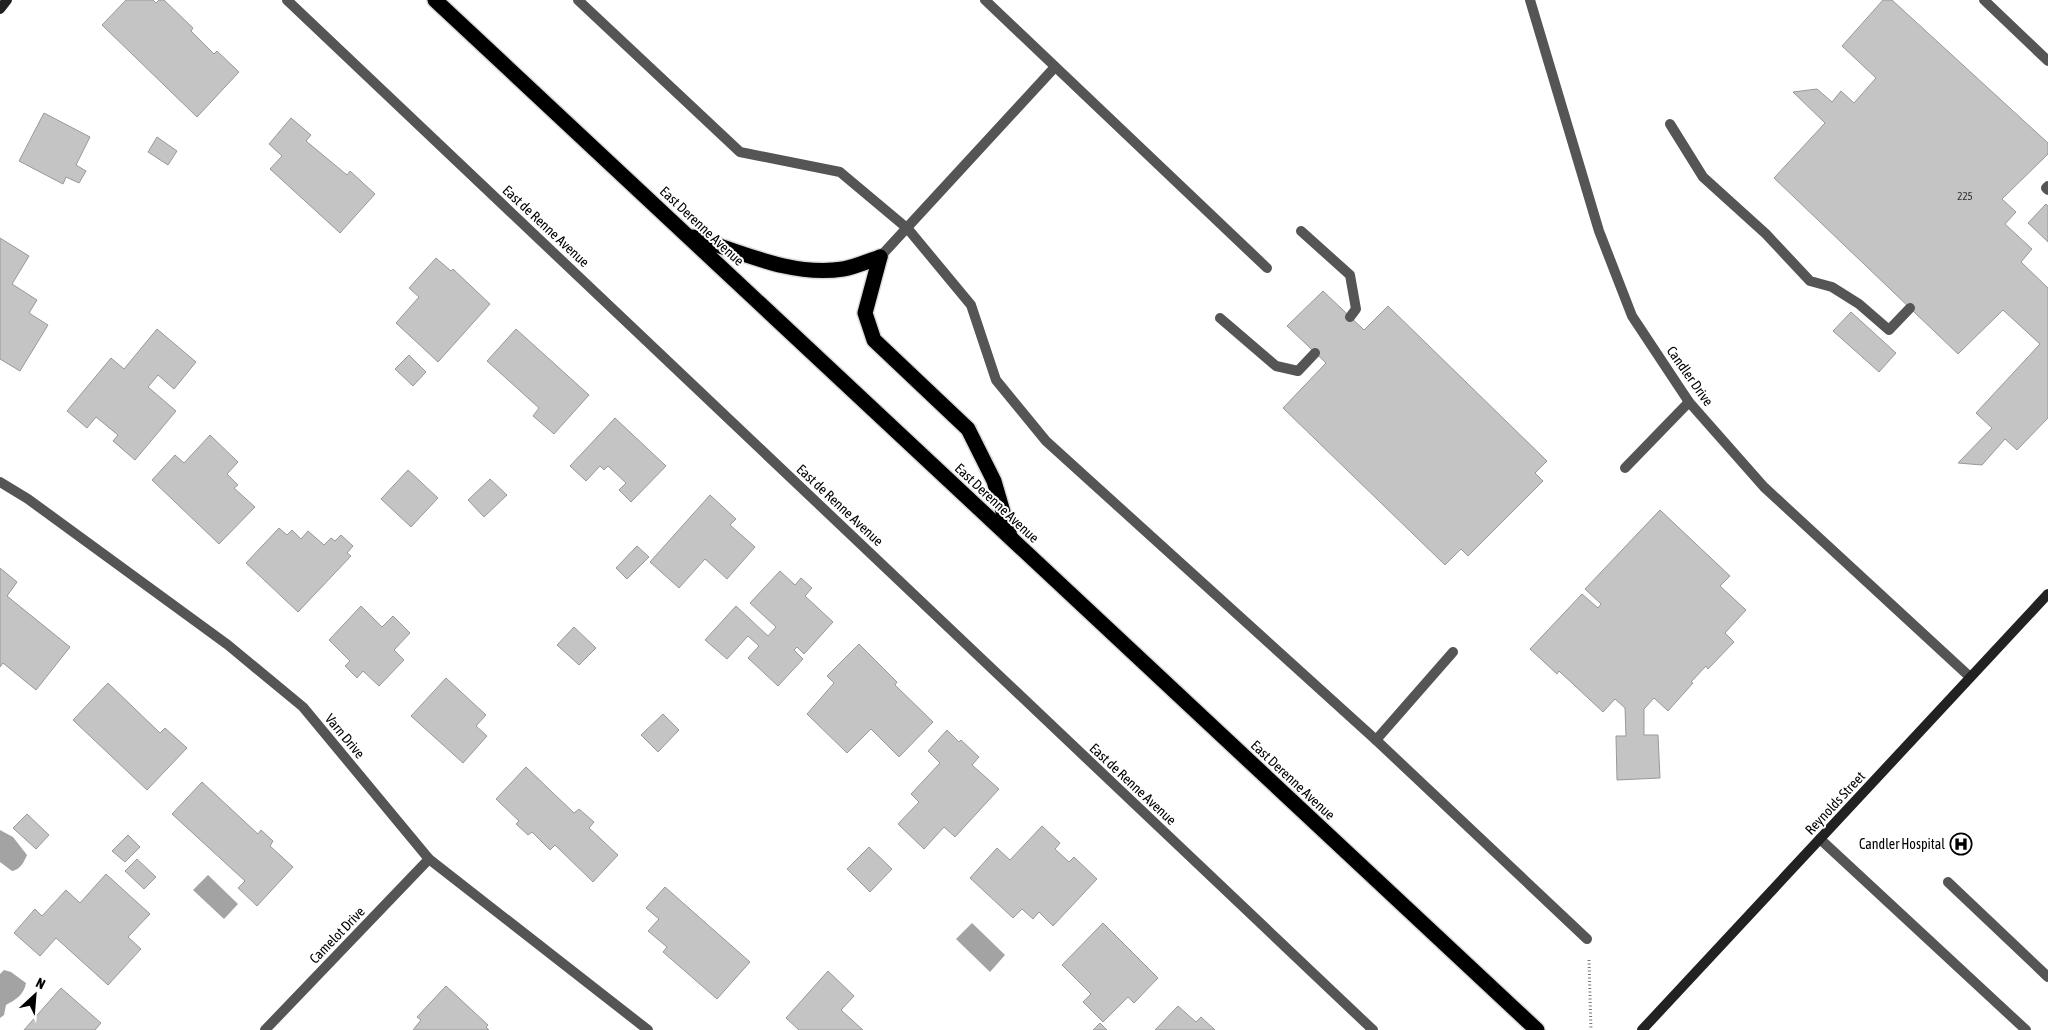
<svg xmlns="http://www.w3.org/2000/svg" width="2048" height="1030" font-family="'Asap Condensed',sans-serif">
	<rect width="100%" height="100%" fill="#fff"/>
	<g fill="#a3a3a3">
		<path d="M0 830 13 837 27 855C24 862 20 870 12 871L0 862Z"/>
		<path d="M208 875 238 904 224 919 193 890Z"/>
		<path d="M972 923 1005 955 990 972 956 939Z"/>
		<path d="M4 970 11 972 26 983C24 995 15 1000 6 1005L4 1015 0 1018V974Z"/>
	</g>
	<g fill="#c4c4c4" stroke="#999">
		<path d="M126 0H153L156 3 159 0H164L193 28 191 31 214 54 217 51 239 72 197 117 102 25Z"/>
		<path d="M1883 0H1892L2048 143V154L2002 199 2016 212 2005 224 2032 249 2021 262 2048 288V418L2017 450 2005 439 1982 465 1958 463 1992 428 1976 413 2040 344 2003 310 1958 354 1774 178 1825 123 1793 92 1817 89 1832 102 1841 91 1854 103 1876 78 1842 46Z"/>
		<path d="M44 113 90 137 76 165 86 171 79 183 66 177 63 184 19 161Z"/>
		<path d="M291 118 311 135 306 141 347 175 350 171 375 194 340 233 270 169 282 156 269 144Z"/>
		<path d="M157 137 177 151 168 165 148 152Z"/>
		<path d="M2046 204 2048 206V242L2028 223Z"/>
		<path d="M0 238 29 256 12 284 37 300 29 313 48 325 20 371 0 359Z"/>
		<path d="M436 258 451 271 453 269 490 304 438 362 396 323 419 297 409 288Z"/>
		<path d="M1323 291 1364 330 1388 306 1547 461 1535 473 1543 481 1468 556 1461 549 1445 565 1283 408 1326 363 1287 326Z"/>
		<path d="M1851 312 1896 353 1879 372 1833 331Z"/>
		<path d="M157 329 196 362 174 389 158 375 148 387 176 411 135 460 113 441 118 435 96 417 87 428 67 411 111 358 124 369Z"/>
		<path d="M516 329 589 395 554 434 533 416 539 408 487 361Z"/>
		<path d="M409 355 426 372 413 386 395 369Z"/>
		<path d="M615 418 666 466 631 502 619 490 626 483 608 466 604 470 600 466 586 481 570 466Z"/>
		<path d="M210 435 238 462 227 474 238 485 234 488 255 507 219 544 152 480 175 455 184 463Z"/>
		<path d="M408 470 438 498 411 527 381 499Z"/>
		<path d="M490 479 507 495 484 517 468 500Z"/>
		<path d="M710 495 736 519 730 525 755 547 727 579 705 559 679 588 650 562Z"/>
		<path d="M1660 510 1730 576 1720 586 1746 610 1725 633 1734 642 1708 669 1706 666 1691 682 1693 683 1668 711 1654 698 1644 709V735H1658L1660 778 1617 780 1616 736H1626L1625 708 1615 699 1603 712 1559 671 1557 674 1530 649 1582 594 1598 608 1601 604 1585 589Z"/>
		<path d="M279 528 287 535 292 530 301 539 308 531 324 545 331 538 335 541 341 535 353 546 347 553 351 556 298 612 246 563Z"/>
		<path d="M637 546 649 557 627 579 616 568Z"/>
		<path d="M0 568 17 582 7 596 70 647 36 690 3 663 0 667Z"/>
		<path d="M780 571 795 585 801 578 812 588 805 596 833 622 804 654 797 647 794 650 803 659 778 686 748 658 759 646 748 636 727 659 705 640 736 606 768 636 776 627 750 603Z"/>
		<path d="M361 606 382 627 393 616 410 633 394 650 404 660 379 686 363 671 357 678 345 666 350 661 329 640Z"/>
		<path d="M574 627 596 648 579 665 557 645Z"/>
		<path d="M859 644 897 682 895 685 933 722 899 757 871 729 847 753 807 714 834 683 827 676Z"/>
		<path d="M446 678 486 715 476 726 487 736 463 763 411 716Z"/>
		<path d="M108 683 160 733 165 728 187 748 147 790 73 720Z"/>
		<path d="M663 714 679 730 658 752 641 735Z"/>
		<path d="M947 730 959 742 961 740 979 757 972 765 999 789 955 837 944 827 924 849 898 824 919 802 911 794 940 763 928 751Z"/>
		<path d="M526 767 574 813 579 809 594 822 589 828 618 855 593 882 555 845 550 850 532 832 528 835 516 824 519 821 496 799Z"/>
		<path d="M202 782 258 834 261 830 273 841 270 846 293 867 257 906 238 888 245 881 172 814Z"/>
		<path d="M27 814 49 835 36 849 13 828Z"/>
		<path d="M1042 826 1060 843 1055 849 1069 862 1074 857 1097 879 1053 926 1039 912 1033 919 1022 909 1013 918 970 878 997 848 1010 860Z"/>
		<path d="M128 835 140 847 125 862 112 851Z"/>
		<path d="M869 847 892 869 870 892 847 869Z"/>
		<path d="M137 859 156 877 144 889 125 871Z"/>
		<path d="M106 874 150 914 128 937 141 949 108 985 56 938 40 956 14 933 35 909 42 916 66 890 80 903Z"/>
		<path d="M665 887 750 962 717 999 663 952 667 947 648 931 659 919 646 908Z"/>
		<path d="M1103 923 1158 978 1134 1003 1128 997 1103 1022 1083 1002 1091 994 1062 965Z"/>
		<path d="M828 971 854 996 841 1010 863 1030H799L786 1018Z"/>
		<path d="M446 986 488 1025 486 1027 489 1030H413L421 1020 417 1017Z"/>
		<path d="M61 988 101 1023 95 1030H24Z"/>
		<path d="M1178 1006 1196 1022 1201 1017 1215 1030H1155Z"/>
		<path d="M1100 1023 1107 1030H1093Z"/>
	</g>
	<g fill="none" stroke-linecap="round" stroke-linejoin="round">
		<g stroke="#dbdbdb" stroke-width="18">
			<g id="highway">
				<path d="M435 0 1537 1030"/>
				<path d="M693 237C741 252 792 277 843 269 855 267 868 261 880 257"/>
				<path d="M880 257 865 313 874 340 968 429 994 481 1010 536"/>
			</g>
		</g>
		<path stroke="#777" stroke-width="3" stroke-dasharray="1 2.5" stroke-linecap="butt" d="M1589 960 1591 1030"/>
		<g stroke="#555" stroke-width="10">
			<path d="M985 0 1267 268"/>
			<path d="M1984 0 2048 61"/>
			<path d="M1670 124 1703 177 1766 234 1810 281 1832 287 1859 304 1889 330 1910 308"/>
			<path d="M2048 186 2046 188 2048 190"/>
			<path d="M1301 231 1350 275 1356 309 1350 317"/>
			<path d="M880 257 1055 67"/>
			<path d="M1220 318 1276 366 1298 371 1315 353"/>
			<path d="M1625 468 1689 402"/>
			<path d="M1376 740 1453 652"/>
			<path d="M1820 839 2026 1030"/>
			<path d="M1948 882 2048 977"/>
		</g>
		<g stroke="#555" stroke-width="10">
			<path d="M287 0 1373 1030"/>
			<path d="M578 0 740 152 840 172 908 229 971 305 996 380 1046 441 1376 740 1587 939"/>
			<path d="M1530 0 1599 231 1632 316 1689 402 1764 487 1970 677"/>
			<path d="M0 482 28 499 228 645 303 707 429 859 648 1030"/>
			<path d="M265 1030 429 859"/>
		</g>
		<g stroke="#222" stroke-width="10">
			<path d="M0 9 7 0"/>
			<path d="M1642 1030 2048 594"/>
		</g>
		<use href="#highway" stroke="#000" stroke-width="15"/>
	</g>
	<defs>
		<g id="hospital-ring" transform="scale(1.125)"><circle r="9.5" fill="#fff" stroke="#000" stroke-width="1.5"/><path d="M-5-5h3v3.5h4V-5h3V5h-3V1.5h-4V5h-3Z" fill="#000"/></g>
	</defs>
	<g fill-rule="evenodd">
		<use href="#hospital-ring" x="1961" y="844"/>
	</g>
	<g text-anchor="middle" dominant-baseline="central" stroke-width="4" stroke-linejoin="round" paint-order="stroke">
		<g font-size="11" fill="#313131">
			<text x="1965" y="196">225</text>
		</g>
		<g font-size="14" fill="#000" stroke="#fff">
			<text transform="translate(546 226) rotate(43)">East de Renne Avenue</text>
			<text transform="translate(702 226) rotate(43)">East Derenne Avenue</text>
			<text transform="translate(1690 376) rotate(55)">Candler Drive</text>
			<text transform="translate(997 503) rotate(43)">East Derenne Avenue</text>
			<text transform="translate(840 505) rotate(43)">East de Renne Avenue</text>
			<text transform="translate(345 736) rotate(50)">Varn Drive</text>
			<text transform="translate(1293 780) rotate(43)">East Derenne Avenue</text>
			<text transform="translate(1133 784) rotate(43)">East de Renne Avenue</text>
			<text transform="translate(1835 803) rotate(-47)">Reynolds Street</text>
			<text transform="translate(337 935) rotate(-46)">Camelot Drive</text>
		</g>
		<g font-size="14" fill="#000" stroke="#fff" text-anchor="end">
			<text x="1945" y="844">Candler Hospital</text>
		</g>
	</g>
	<g transform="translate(35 995) rotate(26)" stroke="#ffffff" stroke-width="4" paint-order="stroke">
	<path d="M0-4L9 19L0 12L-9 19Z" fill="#000000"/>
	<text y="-8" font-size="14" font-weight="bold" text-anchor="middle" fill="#000000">N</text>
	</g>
</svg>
